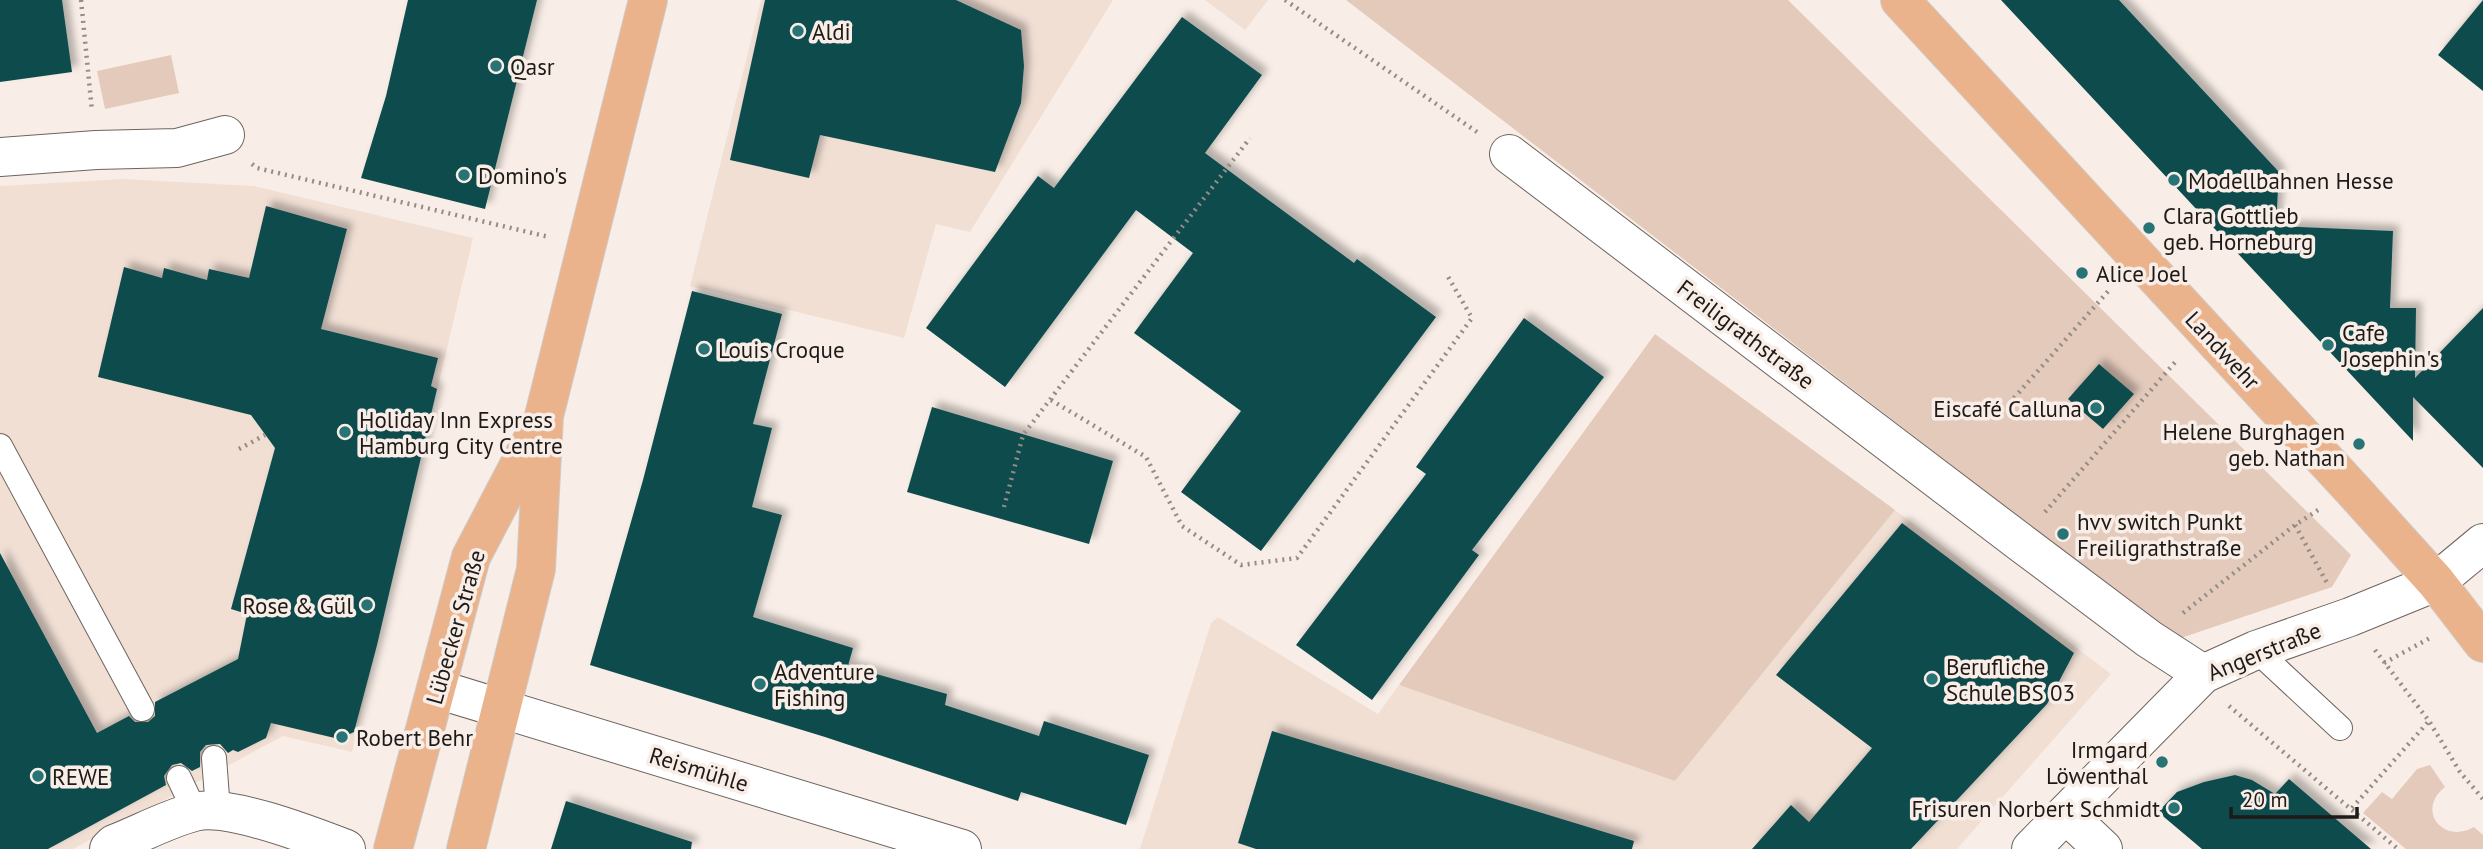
<svg xmlns="http://www.w3.org/2000/svg" width="2483" height="849" font-family="'PT Sans',sans-serif">
	<defs>
		<filter id="shadow"><feDropShadow dx="6" dy="-6" stdDeviation="3.5" flood-color="#0004"/></filter>
	</defs>
	<rect width="100%" height="100%" fill="#f9eee7"/>
	<g fill="#f1dfd4">
		<path d="M761 0H1113L970 232 936 224 904 338 690 286Z"/>
		<path d="M1205 0H1268L1245 30Z"/>
		<path d="M123 179 254 186 473 238 352 752 283 736 73 849H0V186Z"/>
		<path d="M1895 510 2111 674 1957 849H1140L1211 623 1218 617 1378 714 1399 685 1675 781Z"/>
	</g>
	<g fill="#e3cabb">
		<path d="M1346 0H1788L2351 555 2332 587 2178 639Z"/>
		<path d="M171 55 179 93 105 109 97 71Z"/>
		<path d="M1655 334 1895 510 1675 781 1399 685Z"/>
		<path d="M2430 765 2445 787C2416 809 2442 845 2474 827L2483 835V849H2406L2363 813 2382 792 2392 799 2417 769Z"/>
	</g>
	<g fill="#114b4d" filter="url(#shadow)">
		<path d="M0 0H62L72 72 0 82Z"/>
		<path d="M408 0H537L485 209 361 178 386 96Z"/>
		<path d="M765 0H956L1021 30 1024 66 1021 103 995 172 820 135 809 178 730 160Z"/>
		<path d="M2001 0H2119L2279 172 2276 226 2393 231 2390 308H2416L2415 378 2483 308V468L2413 397V441Z"/>
		<path d="M2483 0V91L2438 55Z"/>
		<path d="M1182 17 1262 75 1205 153 1354 263 1357 259 1436 317 1261 551 1181 492 1241 411 1134 333 1193 253 1136 210 1005 387 926 328 1038 176 1054 188Z"/>
		<path d="M266 206 347 229 321 329 438 358 431 386 437 389 377 645 354 732 339 739 271 723 266 738 238 752 233 750 228 753 220 744 206 745 200 752V767L192 771 181 763 172 765 164 776 166 785 48 849H0V553L97 733 129 716 135 722H148L155 716V702L238 659 247 614 231 609 275 448 251 415 98 377 124 267 162 278 164 268 207 280 209 269 249 278Z"/>
		<path d="M692 291 782 314 753 424 772 428 752 507 782 515 753 617 853 648 848 666 947 694 945 705 1039 736 1044 721 1149 755 1126 825 1021 792 1018 801 825 737 590 665 643 480Z"/>
		<path d="M1524 318 1604 377 1472 550 1479 555 1372 700 1296 645 1426 474 1416 467Z"/>
		<path d="M2099 364 2134 394 2103 429 2068 399Z"/>
		<path d="M932 407 1113 461 1089 544 907 492Z"/>
		<path d="M1902 523 2074 653 2047 704 1911 849H1752L1791 805 1809 822 1872 748 1776 675Z"/>
		<path d="M1272 731 1634 841 1632 849H1256L1238 843Z"/>
		<path d="M2235 775 2252 780 2275 794 2289 779 2371 849H2202L2158 812 2177 792 2204 782Z"/>
		<path d="M566 801 692 842 691 849H551Z"/>
	</g>
	<g fill="none" stroke-linecap="round" stroke-linejoin="round">
		<g stroke="#6d645f" stroke-width="26">
			<g id="lane">
				<path d="M0 446 142 709"/>
				<path d="M2256 650 2340 728"/>
				<path d="M214 758 218 810"/>
				<path d="M179 778 195 812"/>
			</g>
		</g>
		<g stroke="#6d645f" stroke-width="40">
			<g id="street">
				<path d="M1509 154 2020 542 2149 639 2203 674"/>
				<path d="M0 157 96 150 177 148 225 135"/>
				<path d="M437 689 962 849"/>
				<path d="M2066 814 2103 849"/>
				<path d="M109 849 114 844C140 834 167 819 194 812 228 803 312 836 346 849"/>
				<path d="M2031 849 2203 674 2256 650 2350 617 2436 582"/>
			</g>
		</g>
		<g stroke="#6d645f" stroke-width="40">
			<path id="secondary" d="M2436 582 2483 543"/>
		</g>
		<g stroke="#cecdcc" stroke-width="40">
			<g id="primary">
				<path d="M1900 0 2352 489 2436 582 2483 643"/>
				<path d="M393 849 471 557 539 427"/>
				<path d="M466 849 536 569 544 416 648 0"/>
			</g>
		</g>
		<g stroke="#948c88" stroke-width="4.5" stroke-dasharray="2 5" stroke-linecap="butt">
			<path d="M81 0 92 111"/>
			<path d="M1285 0 1477 132"/>
			<path d="M252 164 257 168 549 237"/>
			<path d="M2014 398 2111 288"/>
			<path d="M1051 400 1146 457 1182 526 1241 565 1297 558 1472 318 1447 275"/>
			<path d="M239 449 265 435"/>
			<path d="M1004 507 1023 435 1250 138"/>
			<path d="M2045 512 2177 360"/>
			<path d="M2295 525 2327 583"/>
			<path d="M2183 613 2295 525 2318 510"/>
			<path d="M2375 650 2429 721 2460 772 2483 799"/>
			<path d="M2384 663 2430 638"/>
			<path d="M2229 706 2398 849"/>
			<path d="M2352 808 2429 721"/>
		</g>
		<use href="#lane" stroke="#fff" stroke-width="24"/>
		<use href="#street" stroke="#fff" stroke-width="38"/>
		<use href="#secondary" stroke="#fff" stroke-width="38"/>
		<use href="#primary" stroke="#eab38c" stroke-width="38"/>
	</g>
	<g fill="#287375" stroke="#f9eee7" stroke-width="2.5">
		<circle cx="798" cy="31" r="7"/>
		<circle cx="496" cy="66" r="7"/>
		<circle cx="464" cy="175" r="7"/>
		<circle cx="2174" cy="180" r="7"/>
		<circle cx="2149" cy="228" r="7"/>
		<circle cx="2082" cy="273" r="7"/>
		<circle cx="2328" cy="345" r="7"/>
		<circle cx="704" cy="349" r="7"/>
		<circle cx="2096" cy="408" r="7"/>
		<circle cx="345" cy="432" r="7"/>
		<circle cx="2359" cy="444" r="7"/>
		<circle cx="2063" cy="534" r="7"/>
		<circle cx="367" cy="605" r="7"/>
		<circle cx="1932" cy="679" r="7"/>
		<circle cx="760" cy="684" r="7"/>
		<circle cx="342" cy="737" r="7"/>
		<circle cx="2162" cy="762" r="7"/>
		<circle cx="38" cy="776" r="7"/>
		<circle cx="2174" cy="808" r="7"/>
	</g>
	<g text-anchor="middle" dominant-baseline="central" stroke-width="7" stroke-linejoin="round" paint-order="stroke">
		<g font-size="23" fill="#1e1a18" stroke="#f9eee7" text-anchor="start">
			<text x="812" y="31">Aldi</text>
			<text x="510" y="66">Qasr</text>
			<text x="478" y="175">Domino's</text>
			<text x="2188" y="180">Modellbahnen Hesse</text>
			<text x="2163" y="215">Clara Gottlieb<tspan x="2163" dy="26">geb. Horneburg</tspan></text>
			<text x="2096" y="273">Alice Joel</text>
			<text x="2342" y="332">Cafe<tspan x="2342" dy="26">Josephin's</tspan></text>
			<text x="718" y="349">Louis Croque</text>
			<text x="2082" y="408" text-anchor="end">Eiscafé Calluna</text>
			<text x="359" y="419">Holiday Inn Express<tspan x="359" dy="26">Hamburg City Centre</tspan></text>
			<text x="2345" y="431" text-anchor="end">Helene Burghagen<tspan x="2345" dy="26">geb. Nathan</tspan></text>
			<text x="2077" y="521">hvv switch Punkt<tspan x="2077" dy="26">Freiligrathstraße</tspan></text>
			<text x="353" y="605" text-anchor="end">Rose &amp; Gül</text>
			<text x="1946" y="666">Berufliche<tspan x="1946" dy="26">Schule BS 03</tspan></text>
			<text x="774" y="671">Adventure<tspan x="774" dy="26">Fishing</tspan></text>
			<text x="356" y="737">Robert Behr</text>
			<text x="2148" y="749" text-anchor="end">Irmgard<tspan x="2148" dy="26">Löwenthal</tspan></text>
			<text x="52" y="776">REWE</text>
			<text x="2160" y="808" text-anchor="end">Frisuren Norbert Schmidt</text>
		</g>
		<g font-size="23" fill="#1e1a18" stroke="#f9eee7">
			<text transform="translate(1746 334) rotate(37)">Freiligrathstraße</text>
			<text transform="translate(2223 350) rotate(47)">Landwehr</text>
			<text transform="translate(455 627) rotate(-74)">Lübecker Straße</text>
			<text transform="translate(2264 651) rotate(-22)">Angerstraße</text>
			<text transform="translate(699 769) rotate(17)">Reismühle</text>
		</g>
	</g>
	<path d="M2231 807v10h126v-10" fill="none" stroke="#1e1a18" stroke-width="3.5"/>
	<text x="2242" y="807" font-size="21" fill="#1e1a18" stroke="#f9eee7" stroke-width="5" paint-order="stroke">20 m</text>
</svg>
